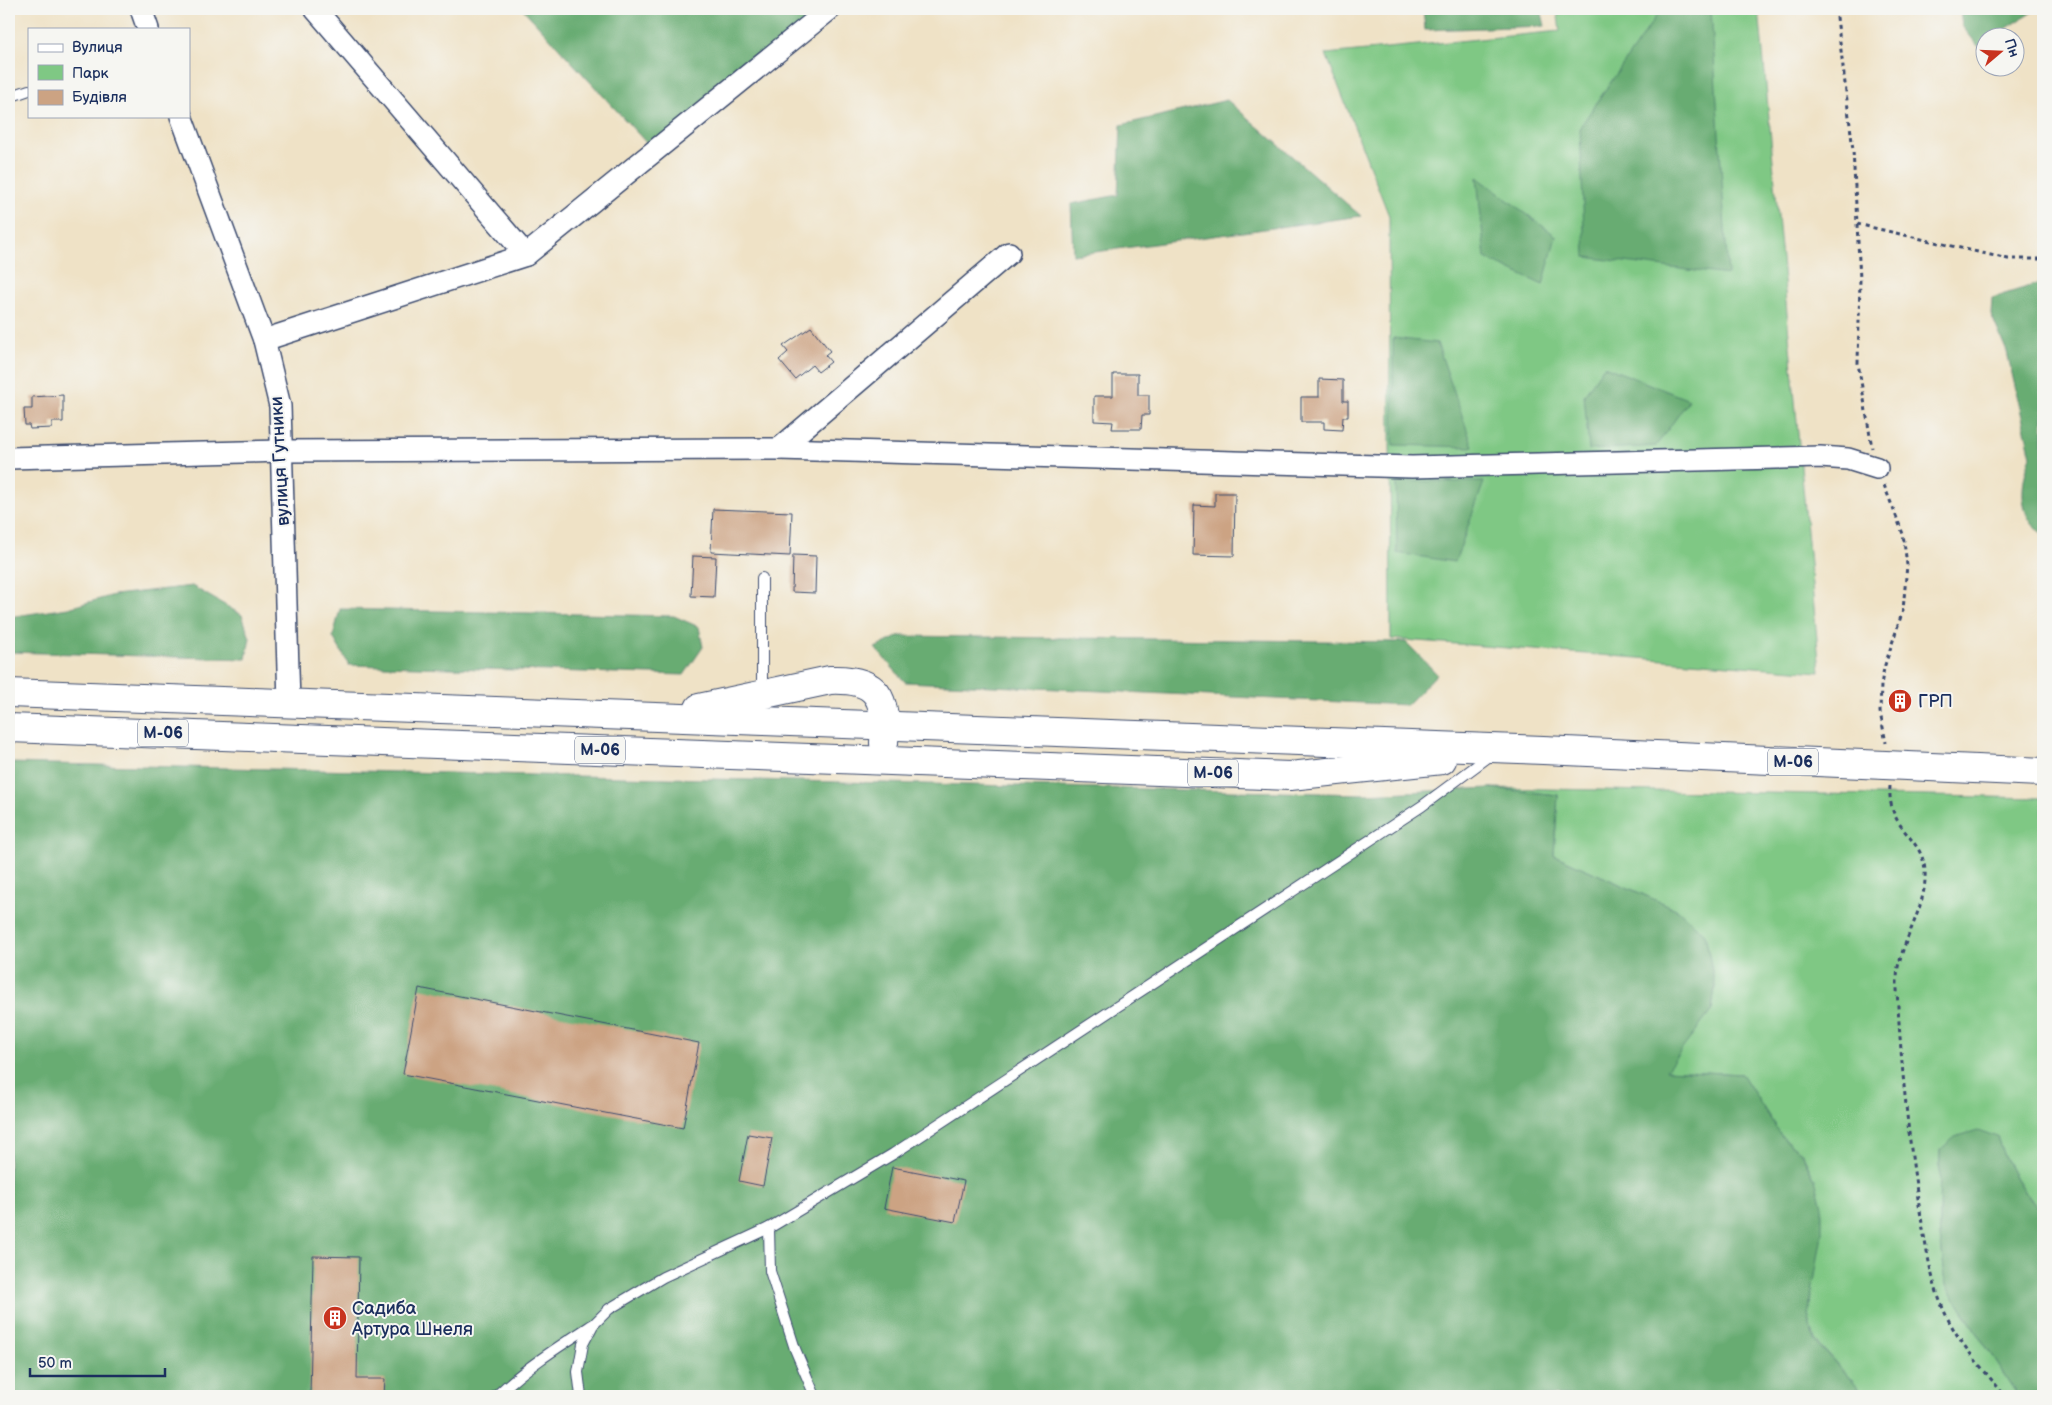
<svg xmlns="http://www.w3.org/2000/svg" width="2052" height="1405" font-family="'Balsamiq Sans',sans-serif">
	<rect width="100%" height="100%" fill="#f6f6f2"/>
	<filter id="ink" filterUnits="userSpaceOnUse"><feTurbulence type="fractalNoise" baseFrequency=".02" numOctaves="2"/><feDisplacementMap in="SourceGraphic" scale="10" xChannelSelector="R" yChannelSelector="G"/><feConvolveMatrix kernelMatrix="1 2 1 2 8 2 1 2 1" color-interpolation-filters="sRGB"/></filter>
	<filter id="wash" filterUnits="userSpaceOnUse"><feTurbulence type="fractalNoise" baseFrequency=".0096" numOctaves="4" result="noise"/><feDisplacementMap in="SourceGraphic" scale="20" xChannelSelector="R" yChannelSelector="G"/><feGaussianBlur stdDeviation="1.12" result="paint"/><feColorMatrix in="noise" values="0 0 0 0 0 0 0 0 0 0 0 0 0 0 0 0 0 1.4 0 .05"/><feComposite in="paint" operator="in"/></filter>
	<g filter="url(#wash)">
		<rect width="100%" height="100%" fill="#efe2c6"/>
		<g fill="#7fc884" stroke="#4d7c71">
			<path d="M1557 9H1759L1820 672 1391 639 1389 216 1326 54 1560 31Z"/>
			<path d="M1490 788 2043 798V1213C2022 1192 2006 1165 1997 1137L1940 1150 1939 1227 1946 1285 2018 1396H1866L1815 1340 1808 1315 1812 1291 1815 1179 1802 1153 1782 1137 1742 1074 1665 1070 1712 1010 1715 986 1710 964 1678 910 1554 855 1558 795Z"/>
		</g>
		<g fill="#67ac72" stroke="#416e68">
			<path d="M523 9H823L651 148Z"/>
			<path d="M1423 9H1541L1545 26 1425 30Z"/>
			<path d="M1661 9H1711L1728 275 1585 257 1580 127Z"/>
			<path d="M1960 9H2037L1993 37 1984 38V44L1979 47 1962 26Z"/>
			<path d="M1227 100 1361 216 1073 255 1071 204 1118 195 1121 125Z"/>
			<path d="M1477 177 1556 236 1543 285 1485 258Z"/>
			<path d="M2043 282V534C2017 517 2020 483 2031 456L2007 352 1991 314 1992 298Z"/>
			<path d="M1393 338 1437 343 1473 447 1393 445Z"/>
			<path d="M1604 366 1689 400 1656 446 1589 450 1584 395Z"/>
			<path d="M1396 481 1484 482 1455 562 1397 553Z"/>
			<path d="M192 586 242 615 250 638 246 659 9 652V617L68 608 114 595Z"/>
			<path d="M340 609 674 616 699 627 703 647 684 675 349 665 333 637Z"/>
			<path d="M899 636 1406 642 1437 674 1407 705 905 682 875 648Z"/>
			<path d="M9 763 1365 794 1490 788 1558 795 1554 855 1678 910 1705 934 1715 986 1712 1010 1666 1070 1742 1074 1782 1137 1801 1153 1815 1179 1822 1207V1235L1808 1315 1814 1340 1866 1396H9Z"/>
			<path d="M1978 1130 1997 1137C2006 1165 2022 1193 2043 1213V1396H2018L1946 1285 1939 1227 1940 1150 1955 1137Z"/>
		</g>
		<g id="blocks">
			<g fill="#cca383">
				<path d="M811 327 830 351 825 355 831 362 818 372 812 365 795 379 779 360 788 352 783 346Z"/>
				<path d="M1113 374H1138V395H1149V415H1142L1141 429H1112L1113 422 1094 421V396H1113Z"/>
				<path d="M1319 379 1343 380V401H1348V417H1343L1342 430 1324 429V422H1301V397H1319Z"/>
				<path d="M63 395V422H52V428L30 429 29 425H25L24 409H32V397Z"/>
				<path d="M1215 493H1235L1234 556 1193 555 1194 505 1215 506Z"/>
				<path d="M713 509 792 512 790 556 711 552Z"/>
				<path d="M793 555 816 556 815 593 792 592Z"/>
				<path d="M693 556 716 557 714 597 691 596Z"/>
				<path d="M419 988 699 1043 683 1128 403 1074Z"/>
				<path d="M748 1134 772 1138 763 1186 739 1181Z"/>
				<path d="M892 1167 964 1181 955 1222 884 1208Z"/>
				<path d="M313 1256 359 1257 357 1379H385L384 1396H310Z"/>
			</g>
		</g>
	</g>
	<g filter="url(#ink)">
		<use href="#blocks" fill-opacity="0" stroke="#3b4a6e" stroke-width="1"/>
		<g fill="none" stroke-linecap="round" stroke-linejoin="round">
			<g stroke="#3b4a6e" stroke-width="12">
				<g id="service">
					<path d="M9 97 29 90"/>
					<path d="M762 578V694"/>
					<path d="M769 1228 770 1271 795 1349 815 1396"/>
					<path d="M496 1396C525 1368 558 1347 592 1325"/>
					<path d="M581 1396 578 1372 583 1344 593 1325 609 1309 663 1277 769 1228 893 1154 1422 806 1491 755"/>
				</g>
			</g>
			<g stroke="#3b4a6e" stroke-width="24">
				<g id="minor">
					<path d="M141 9 148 29"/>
					<path d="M315 9 526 255"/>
					<path d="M181 116 264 340 280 406 289 702"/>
					<path d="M264 340 526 255 830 9"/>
					<path d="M779 449 1009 253"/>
					<path d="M9 458 282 451 779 449 1412 467 1820 457 1848 459 1877 468"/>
				</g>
			</g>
			<g stroke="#3b4a6e" stroke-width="30">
				<g id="trunk">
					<path d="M9 693 1543 750 2043 772"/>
					<path d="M699 708 830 680C878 678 887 697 884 743"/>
					<path d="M9 728 1290 776 1442 760"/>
				</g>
			</g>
			<g stroke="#3b4a6e" stroke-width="3" stroke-dasharray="4 4" stroke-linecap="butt">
				<path d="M1836 9 1853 150 1860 279 1858 363 1872 448"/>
				<path d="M1857 224 2008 259H2043"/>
				<path d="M1884 485 1903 534 1907 565 1903 610 1884 668 1881 685 1880 712 1886 743"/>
				<path d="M1890 786C1887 831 1923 836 1925 871 1927 905 1905 935 1898 967 1897 974 1897 982 1897 989 1901 1064 1908 1138 1920 1211 1926 1247 1931 1285 1947 1317 1961 1346 1985 1371 2005 1396"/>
			</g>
			<use href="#service" stroke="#fff" stroke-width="10"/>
			<use href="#minor" stroke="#fff" stroke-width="21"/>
			<use href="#trunk" stroke="#fff" stroke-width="28"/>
		</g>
	</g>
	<defs>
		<g id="building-disc" transform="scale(1.25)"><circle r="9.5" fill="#c8321e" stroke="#f6f6f2"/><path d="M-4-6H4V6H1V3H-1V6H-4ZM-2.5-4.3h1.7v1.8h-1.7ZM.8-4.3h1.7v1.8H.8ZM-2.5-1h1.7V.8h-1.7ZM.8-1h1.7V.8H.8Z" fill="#fff"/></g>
	</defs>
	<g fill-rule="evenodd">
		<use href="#building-disc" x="1900" y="701"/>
		<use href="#building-disc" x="335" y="1318"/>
	</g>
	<g text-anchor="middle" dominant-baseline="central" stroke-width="4" stroke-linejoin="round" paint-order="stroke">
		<g fill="#f6f6f2" stroke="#5d6b8a" stroke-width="1">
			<rect x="138" y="719.5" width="50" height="27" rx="4"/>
			<rect x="575" y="736.5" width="50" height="27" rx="4"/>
			<rect x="1768" y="748.5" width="50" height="27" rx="4"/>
			<rect x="1188" y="759.5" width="50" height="27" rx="4"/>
		</g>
		<g font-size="16" font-weight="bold" fill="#1b2f5e">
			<text x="163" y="733">М-06</text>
			<text x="600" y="750">М-06</text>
			<text x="1793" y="762">М-06</text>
			<text x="1213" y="773">М-06</text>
		</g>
		<g font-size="18" fill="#1b2f5e" stroke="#f6f6f2">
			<text transform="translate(280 461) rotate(-93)">вулиця Гутники</text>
		</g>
		<g font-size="18" fill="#1b2f5e" stroke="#f6f6f2" text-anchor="start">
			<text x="1918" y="701">ГРП</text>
			<text x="352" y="1308">Садиба<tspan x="352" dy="21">Артура Шнеля</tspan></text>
		</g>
	</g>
	<rect width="2052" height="1405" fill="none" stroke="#f6f6f2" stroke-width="30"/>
	<rect x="28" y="28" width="162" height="90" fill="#f6f6f2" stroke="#9ea6b7"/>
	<rect x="38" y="44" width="25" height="8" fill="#ffffff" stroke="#9ea6b7"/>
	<text x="72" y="52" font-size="15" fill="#1b2f5e">Вулиця</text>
	<rect x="38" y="65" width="25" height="15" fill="#7fc884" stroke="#9ea6b7"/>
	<text x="72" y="78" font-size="15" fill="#1b2f5e">Парк</text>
	<rect x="38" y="90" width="25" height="15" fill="#cca383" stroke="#9ea6b7"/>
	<text x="72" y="102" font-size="15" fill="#1b2f5e">Будівля</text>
	<g transform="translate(2000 52) rotate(71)"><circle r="24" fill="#f6f6f2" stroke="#9ea6b7"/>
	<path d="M0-4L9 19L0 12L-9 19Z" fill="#c8321e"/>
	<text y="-8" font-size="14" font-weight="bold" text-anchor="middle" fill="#1b2f5e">Пн</text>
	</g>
	<path d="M30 1368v8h135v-8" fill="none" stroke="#1b2f5e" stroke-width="2.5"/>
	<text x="38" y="1368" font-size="15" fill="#1b2f5e" stroke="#f6f6f2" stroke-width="4" paint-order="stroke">50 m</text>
</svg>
